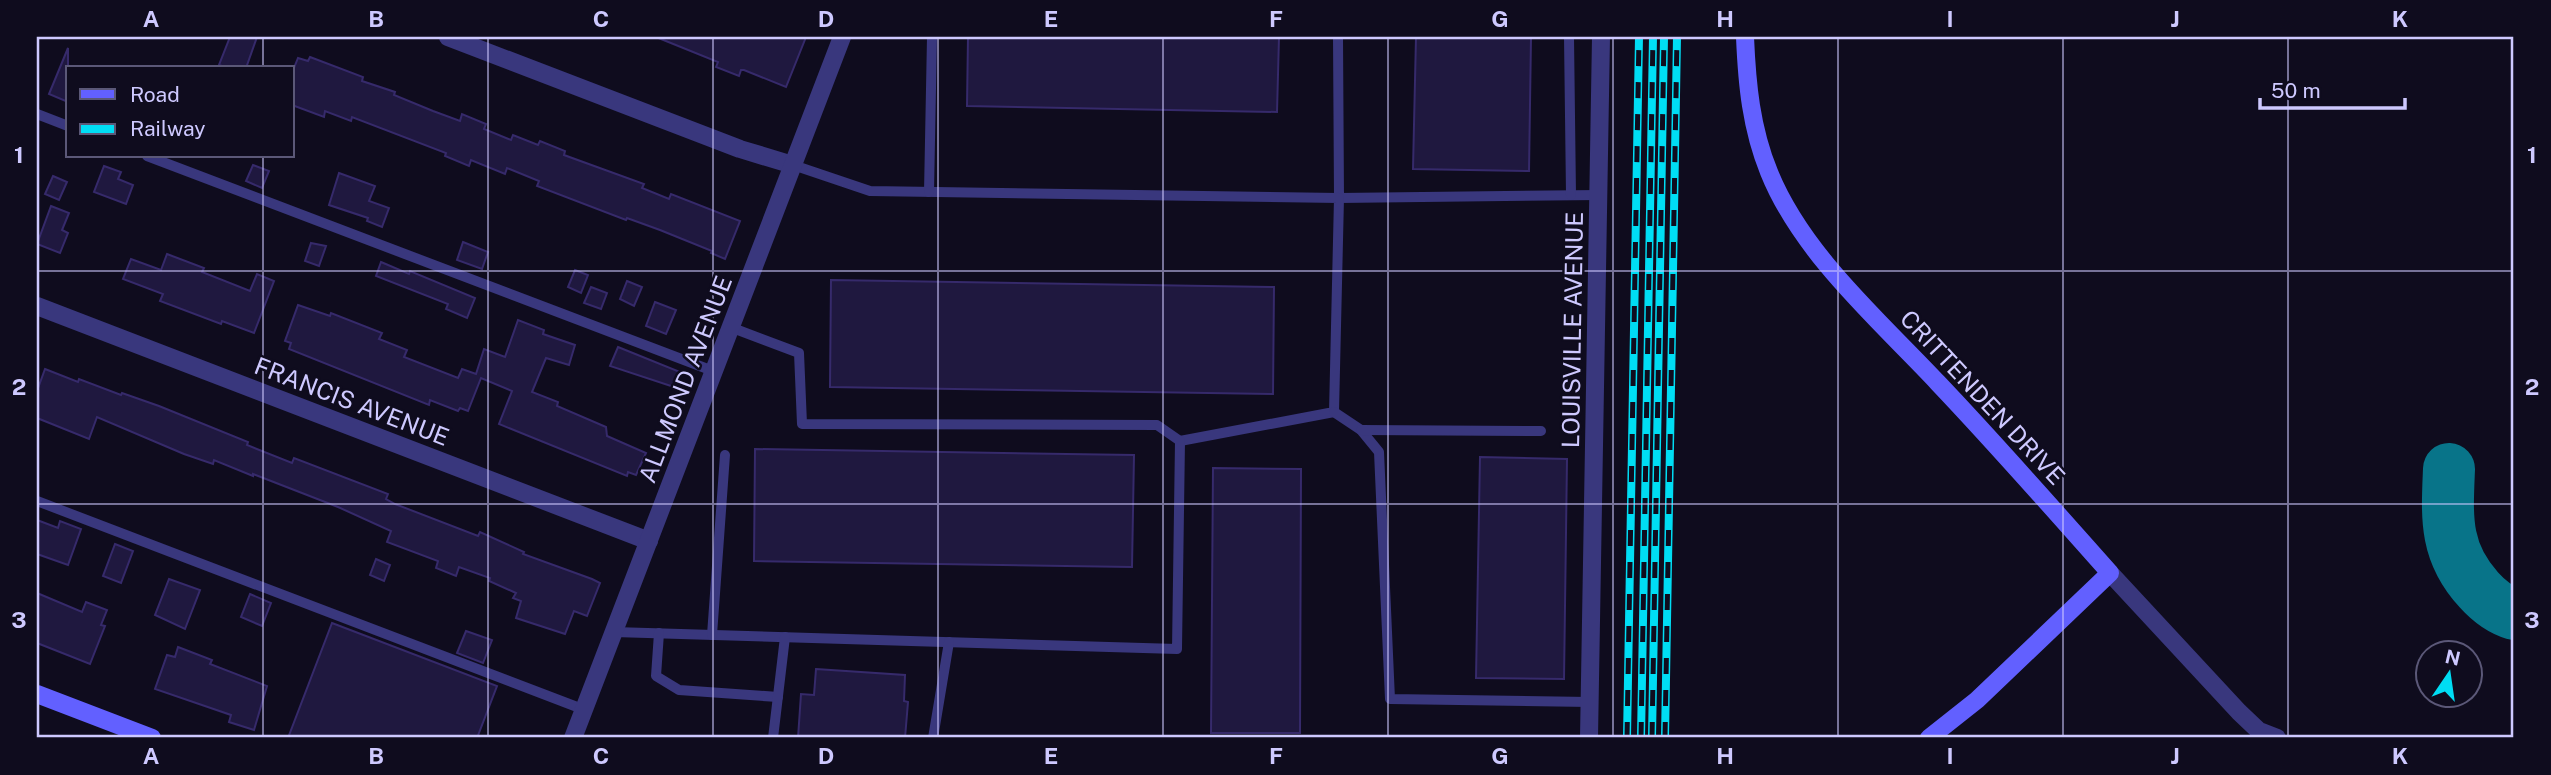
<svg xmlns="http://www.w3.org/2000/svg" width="2551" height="775" font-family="'Public Sans',sans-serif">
	<rect width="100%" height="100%" fill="#0f0c1e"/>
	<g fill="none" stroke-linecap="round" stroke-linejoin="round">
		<path stroke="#087489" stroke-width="52" d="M2449 469C2447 517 2444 552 2479 590 2488 600 2501 610 2514 614"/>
	</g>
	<g fill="#1f183f" stroke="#362a6b" stroke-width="2">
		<path d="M230 37H257L246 68H228L219 65Z"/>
		<path d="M656 37H806L786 87 744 70H741L739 76 716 67 718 62Z"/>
		<path d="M968 37H1279L1277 112 967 106Z"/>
		<path d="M1416 37H1531L1529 171 1413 169Z"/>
		<path d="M68 48V102L49 94Z"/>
		<path d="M310 57 363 77 362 81 395 92 394 95 433 111 460 121 462 114 486 124 484 129 511 140 513 135 538 145 540 141 565 151 564 155 644 184 642 188 669 199 671 194 740 221 725 259 711 253 712 251 660 230 627 218 626 220 537 186 539 181 507 168 505 174 471 160 469 166 445 156 446 153 352 117 351 121 325 111 324 117 292 105V73L298 58 308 61Z"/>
		<path d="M253 165 269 171 262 188 246 181Z"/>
		<path d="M104 166 121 172 118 179 133 185 126 204 94 192Z"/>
		<path d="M339 173 375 186 369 201 389 208 382 227 367 221 368 218 329 205Z"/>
		<path d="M53 176 67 182 59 200 45 194Z"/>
		<path d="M51 206 69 213 62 230 68 233 60 253 37 244Z"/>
		<path d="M463 242 488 252 482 269 457 260Z"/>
		<path d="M311 243 326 246 319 266 305 261Z"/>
		<path d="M167 254 204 268 202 272 250 291 257 274 274 281 254 333 222 321 221 324 160 301 163 294 123 279 131 259 161 270Z"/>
		<path d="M381 262 409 274 410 271 475 298 467 318 446 309 448 304 376 276Z"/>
		<path d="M575 270 588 275 581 293 568 287Z"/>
		<path d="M831 280 1274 287 1273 394 830 387Z"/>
		<path d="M627 281 642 287 634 306 620 299Z"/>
		<path d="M591 287 607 293 601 309 584 303Z"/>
		<path d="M655 302 676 310 666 334 646 326Z"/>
		<path d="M298 305 330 316 331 313 382 333 379 339 407 350 404 357 458 378 462 369 476 374 484 349 505 357 518 320 544 330 543 334 575 345 569 365 546 358 532 392 558 402 557 406 606 427 607 436 646 453 636 475 628 472 627 476 499 424 512 391 481 378 468 411 460 408 458 411 430 400 429 405 289 349 291 343 285 341Z"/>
		<path d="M618 347 680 372 674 387 610 366Z"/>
		<path d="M45 369 78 382 79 379 121 395 122 393 159 406 248 442 247 445 292 463 294 458 388 494 386 499 395 504 478 536 480 532 524 552 523 554 592 579 600 583 587 616 574 611 565 634 516 618 521 601 513 598 516 593 489 581 490 578 459 567 456 576 436 568 438 561 387 542 391 531 338 507 253 474V476L214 460 213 464 184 454 97 417 89 439 37 418V391Z"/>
		<path d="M755 449 1134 455 1132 567 754 561Z"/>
		<path d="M1480 457 1567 459 1564 679 1476 678Z"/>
		<path d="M1213 468 1301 469 1300 733H1211Z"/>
		<path d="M37 520 58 528 60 521 81 529 68 565 37 554Z"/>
		<path d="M115 544 133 551 121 583 103 576Z"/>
		<path d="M376 559 390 565 384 581 370 575Z"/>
		<path d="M169 579 200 590 185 629 155 615Z"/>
		<path d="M37 593 82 612 86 602 107 610 101 625 105 626 90 664 37 643Z"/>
		<path d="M250 594 271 603 262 626 241 617Z"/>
		<path d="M332 623 497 686 477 738H288Z"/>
		<path d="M466 631 492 640 483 663 457 653Z"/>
		<path d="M178 647 212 660 210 664 267 686 254 730 229 722 231 715 155 689 167 655 175 657Z"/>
		<path d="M816 669 905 675 904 701 908 702 905 738H798L801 694 814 695Z"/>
	</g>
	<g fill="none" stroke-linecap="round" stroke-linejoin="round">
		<g stroke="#39377d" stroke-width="10">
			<path d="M1338 37 1339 198 1600 195"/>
			<path d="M1569 37 1571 195"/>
			<path d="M37 114 68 126"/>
			<path d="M147 156 713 371"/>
			<path d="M793 165 870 191 1339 198 1334 412 1180 441"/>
			<path d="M929 192 932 37"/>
			<path d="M1334 412 1361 430 1379 452 1390 699 1590 702"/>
			<path d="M1361 430 1541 431"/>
			<path d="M37 501 585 710"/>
			<path d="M614 632 1177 649 1180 441 1157 425 802 424 799 353 730 327"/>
			<path d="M659 633 656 676 679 690 778 697"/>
			<path d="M712 635 725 455"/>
			<path d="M773 738 785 637"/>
			<path d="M933 738 949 642"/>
		</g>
		<g stroke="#39377d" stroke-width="18">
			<path d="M448 37 740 149 793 165"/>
			<path d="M37 306 649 541"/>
			<path d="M573 738 842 37"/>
			<path d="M1589 738 1601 37"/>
		</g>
		<path stroke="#39377d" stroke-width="18" d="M2110 573 2239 712 2259 731 2277 738"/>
		<g stroke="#6260ff" stroke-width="18">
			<path d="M1745 37C1747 84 1751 128 1769 172 1802 254 1879 320 1938 383 1997 445 2053 509 2110 573L1977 700 1929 738"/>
			<path d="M37 694 152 738"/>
		</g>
		<g stroke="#00ddf4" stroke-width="8">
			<g id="rail">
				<path d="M1627 738 1639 37"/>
				<path d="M1641 738 1653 37"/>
				<path d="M1652 738 1664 37"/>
				<path d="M1665 738 1677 37"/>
			</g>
		</g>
		<use href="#rail" stroke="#0f0c1e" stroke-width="5" stroke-dasharray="16" stroke-linecap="butt"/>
	</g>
	<path fill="none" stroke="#cec9ff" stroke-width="2" stroke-opacity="0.55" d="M263 37V68M488 37V738M713 37V738M938 37V738M1163 37V738M1388 37V738M1613 37V738M1838 37V738M2063 37V738M2288 37V738M263 156V738M37 271H2514M37 504H2514"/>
	<g text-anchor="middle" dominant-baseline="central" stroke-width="5" stroke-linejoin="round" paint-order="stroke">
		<g font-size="24" fill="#cec9ff" stroke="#0f0c1e">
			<text transform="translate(1572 330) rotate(-89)">LOUISVILLE AVENUE</text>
			<text transform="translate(685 379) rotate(-69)">ALLMOND AVENUE</text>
			<text transform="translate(1983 397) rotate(47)">CRITTENDEN DRIVE</text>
			<text transform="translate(352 401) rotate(21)">FRANCIS AVENUE</text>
		</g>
	</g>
	<rect width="2551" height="775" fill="none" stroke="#0f0c1e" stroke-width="77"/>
	<rect x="66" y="66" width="228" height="91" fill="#0f0c1e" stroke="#5b5878" stroke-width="2"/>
	<rect x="80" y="89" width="35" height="10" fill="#6260ff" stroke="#5b5878" stroke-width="2"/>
	<text x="130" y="102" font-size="21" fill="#cec9ff">Road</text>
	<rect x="80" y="124" width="35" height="10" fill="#00ddf4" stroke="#5b5878" stroke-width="2"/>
	<text x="130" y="136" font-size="21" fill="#cec9ff">Railway</text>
	<g transform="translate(2449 674) rotate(13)"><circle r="33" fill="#0f0c1e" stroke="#5b5878" stroke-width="2"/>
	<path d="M0-5L12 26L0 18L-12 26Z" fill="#00ddf4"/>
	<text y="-10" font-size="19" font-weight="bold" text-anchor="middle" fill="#cec9ff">N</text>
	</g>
	<path d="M2260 98v10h145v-10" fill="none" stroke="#cec9ff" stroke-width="3.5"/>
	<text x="2271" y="98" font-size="21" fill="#cec9ff" stroke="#0f0c1e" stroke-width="5" paint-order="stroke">50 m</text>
	<rect x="38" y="38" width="2474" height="698" fill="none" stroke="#cec9ff" stroke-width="2.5"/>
	<g font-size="23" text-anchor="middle" font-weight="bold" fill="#cec9ff">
		<text x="151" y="27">A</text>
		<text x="376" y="27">B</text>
		<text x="601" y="27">C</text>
		<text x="826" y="27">D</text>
		<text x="1051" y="27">E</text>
		<text x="1276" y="27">F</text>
		<text x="1500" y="27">G</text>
		<text x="1725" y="27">H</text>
		<text x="1950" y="27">I</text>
		<text x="2175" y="27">J</text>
		<text x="2400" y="27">K</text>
		<text x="19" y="163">1</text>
		<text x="2532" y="163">1</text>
		<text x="19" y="395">2</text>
		<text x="2532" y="395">2</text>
		<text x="19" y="628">3</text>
		<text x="2532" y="628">3</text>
		<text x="151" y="764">A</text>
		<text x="376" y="764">B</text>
		<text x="601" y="764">C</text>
		<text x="826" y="764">D</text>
		<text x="1051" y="764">E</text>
		<text x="1276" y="764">F</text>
		<text x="1500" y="764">G</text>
		<text x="1725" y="764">H</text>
		<text x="1950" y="764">I</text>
		<text x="2175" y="764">J</text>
		<text x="2400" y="764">K</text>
	</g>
</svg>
